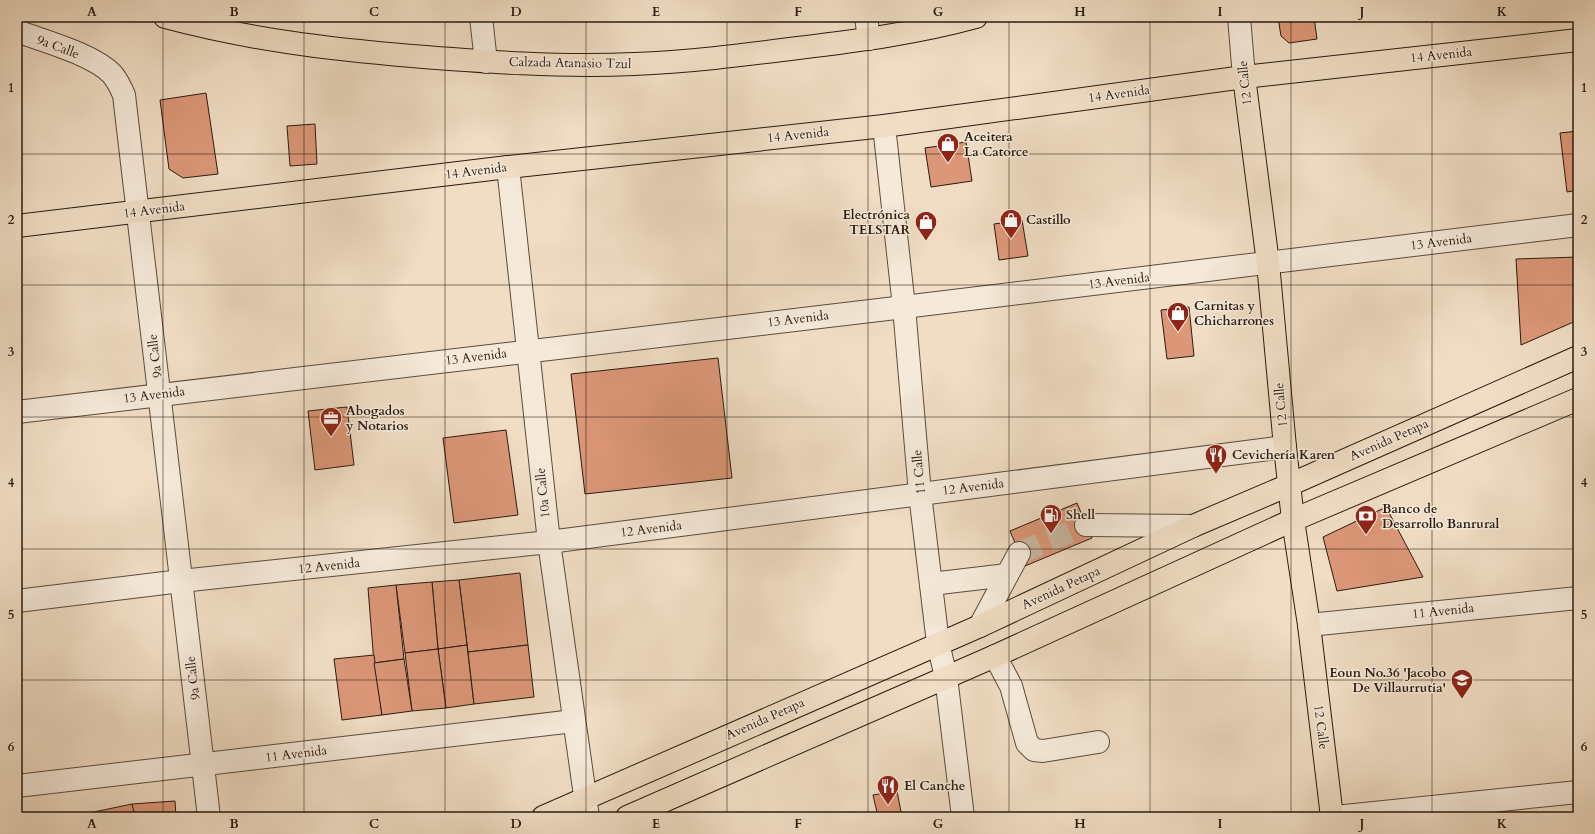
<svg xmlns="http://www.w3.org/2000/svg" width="1595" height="834" font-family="Cardo,serif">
	<rect width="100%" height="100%" fill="#f0ddc4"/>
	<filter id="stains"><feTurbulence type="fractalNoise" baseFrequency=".005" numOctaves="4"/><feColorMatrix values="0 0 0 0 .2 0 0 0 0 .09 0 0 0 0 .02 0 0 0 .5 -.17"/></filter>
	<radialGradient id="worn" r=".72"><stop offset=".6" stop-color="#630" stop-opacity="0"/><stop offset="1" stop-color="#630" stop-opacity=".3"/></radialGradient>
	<g fill="#dc9778" stroke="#291b11">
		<path d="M1278 17H1314L1317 39 1289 43 1281 36Z"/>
		<path d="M206 93 218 174 183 178 169 169 160 100Z"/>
		<path d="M315 124 317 164 290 166 287 126Z"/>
		<path d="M1578 131V190L1567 192 1560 133Z"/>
		<path d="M966 142 972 181 931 187 925 148Z"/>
		<path d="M1022 220 1028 256 999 260 994 224Z"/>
		<path d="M1578 257V320L1521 345 1516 259Z"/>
		<path d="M1189 307 1194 356 1167 359 1161 310Z"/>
		<path d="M718 358 732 478 585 494 571 374Z"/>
		<path d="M347 407 354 465 315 470 308 411Z"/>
		<path d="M506 430 518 515 454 523 443 438Z"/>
		<path d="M1077 503 1092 538 1025 566 1010 531Z"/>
		<path d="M1386 507 1423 577 1337 591 1323 537Z"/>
		<path d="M520 573 528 645 468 652 459 580Z"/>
		<path d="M459 580 467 645 438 649 432 582Z"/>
		<path d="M432 582 438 649 405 653 396 585Z"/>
		<path d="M396 585 404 659 374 663 368 588Z"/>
		<path d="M467 645 474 704 446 708 438 649Z"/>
		<path d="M528 645 534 697 474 704 468 652Z"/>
		<path d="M438 649 446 708 412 711 405 653Z"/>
		<path d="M374 655 382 715 342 720 334 659Z"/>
		<path d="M404 659 412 711 382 715 374 663Z"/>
		<path d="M897 791 902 817H878L873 795Z"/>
		<path d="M175 801 176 817H133L132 804Z"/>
		<path d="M132 804 135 817H89V813Z"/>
		<path d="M89 813V817H69Z"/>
	</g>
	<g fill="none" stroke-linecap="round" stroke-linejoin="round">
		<path stroke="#c8b6a0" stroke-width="22" stroke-dasharray="22 11" stroke-linecap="butt" d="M1019 553 1086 525"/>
		<g stroke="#5b4c3e" stroke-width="24">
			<g id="minor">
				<path d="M481 17 486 62"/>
				<path d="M866 17 869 39"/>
				<path d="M1239 17 1244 77"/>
				<path d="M17 31C43 41 93 54 112 74 117 80 121 88 124 95L209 817"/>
				<path d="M884 126 904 307 920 494 938 643 946 677 963 817"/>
				<path d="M508 167 549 542 588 817"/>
				<path d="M17 412 904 307 1578 225"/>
				<path d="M1086 525 1193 526"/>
				<path d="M931 584 1007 575"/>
				<path d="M17 601 181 581 549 542 1285 447"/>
				<path d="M1309 625 1578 598"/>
				<path d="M980 626 1019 553"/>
				<path d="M995 656 1011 686 1027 743 1034 750 1043 751 1098 742"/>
				<path d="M17 786 574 721"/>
				<path d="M1335 817 1578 792"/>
			</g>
		</g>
		<g stroke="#291b11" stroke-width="24">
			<g id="major">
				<path d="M165 17C247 39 328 49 412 56 486 62 560 67 634 64 689 62 743 55 798 48 857 41 918 33 976 17"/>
				<path d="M1244 77 1268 263 1285 447 1293 520 1309 625 1332 817"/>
				<path d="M17 226 508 167 884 126 1244 77 1578 40"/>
				<path d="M543 817 980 626 1193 526 1289 485 1578 357"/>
				<path d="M627 817 995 656 1293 520 1578 399"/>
			</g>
		</g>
		<use href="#minor" stroke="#f5e9d9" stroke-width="22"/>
		<use href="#major" stroke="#f0ddc4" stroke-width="22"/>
	</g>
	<path fill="none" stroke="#291b11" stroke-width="1" stroke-opacity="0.55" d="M163 17V817M304 17V817M445 17V817M586 17V817M727 17V817M868 17V817M1009 17V817M1150 17V817M1291 17V817M1432 17V817M17 154H1578M17 285H1578M17 417H1578M17 549H1578M17 680H1578"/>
	<defs>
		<g id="shop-pin" transform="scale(1.15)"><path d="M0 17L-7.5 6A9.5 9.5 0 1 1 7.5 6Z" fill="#8f2418" stroke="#f5e9d9"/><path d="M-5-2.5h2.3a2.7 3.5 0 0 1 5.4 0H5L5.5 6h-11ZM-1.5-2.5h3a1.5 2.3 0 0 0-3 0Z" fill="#fff"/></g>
		<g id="office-pin" transform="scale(1.15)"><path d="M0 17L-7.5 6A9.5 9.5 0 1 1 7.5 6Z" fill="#8f2418" stroke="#f5e9d9"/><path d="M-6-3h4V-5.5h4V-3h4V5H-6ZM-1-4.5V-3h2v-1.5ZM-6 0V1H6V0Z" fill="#fff"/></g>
		<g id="restaurant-pin" transform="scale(1.15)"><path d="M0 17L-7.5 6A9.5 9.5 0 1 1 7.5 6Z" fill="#8f2418" stroke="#f5e9d9"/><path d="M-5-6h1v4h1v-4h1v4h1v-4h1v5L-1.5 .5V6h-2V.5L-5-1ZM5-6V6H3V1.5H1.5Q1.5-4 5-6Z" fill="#fff"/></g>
		<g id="fuel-pin" transform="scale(1.15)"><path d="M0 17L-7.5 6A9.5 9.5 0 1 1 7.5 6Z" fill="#8f2418" stroke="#f5e9d9"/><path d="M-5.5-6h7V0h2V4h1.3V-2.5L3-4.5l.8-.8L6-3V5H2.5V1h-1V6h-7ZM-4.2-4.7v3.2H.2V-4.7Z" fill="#fff"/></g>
		<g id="bank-pin" transform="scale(1.15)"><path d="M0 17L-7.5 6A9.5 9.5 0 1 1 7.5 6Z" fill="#8f2418" stroke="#f5e9d9"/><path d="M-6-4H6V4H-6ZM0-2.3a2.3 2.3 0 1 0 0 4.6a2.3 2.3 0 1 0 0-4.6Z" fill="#fff"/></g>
		<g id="school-pin" transform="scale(1.15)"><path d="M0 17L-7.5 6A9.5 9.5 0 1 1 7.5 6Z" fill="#8f2418" stroke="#f5e9d9"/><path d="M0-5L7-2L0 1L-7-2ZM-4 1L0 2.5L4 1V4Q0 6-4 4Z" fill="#fff"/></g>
	</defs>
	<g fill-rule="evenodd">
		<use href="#shop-pin" x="948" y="144"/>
		<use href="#shop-pin" x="1011" y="220"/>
		<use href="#shop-pin" x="926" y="222"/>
		<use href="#shop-pin" x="1178" y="313"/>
		<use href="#office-pin" x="331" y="418"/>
		<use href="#restaurant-pin" x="1216" y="455"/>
		<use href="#fuel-pin" x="1051" y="515"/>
		<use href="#bank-pin" x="1366" y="516"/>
		<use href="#school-pin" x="1462" y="680"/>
		<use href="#restaurant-pin" x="888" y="786"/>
	</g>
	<g text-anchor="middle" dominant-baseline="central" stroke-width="3" stroke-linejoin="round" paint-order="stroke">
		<g font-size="13" fill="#291b11" stroke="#f5e9d9">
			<text transform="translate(58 47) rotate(21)">9a Calle</text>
			<text transform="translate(1441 55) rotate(-6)">14 Avenida</text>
			<text transform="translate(570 63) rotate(1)">Calzada Atanasio Tzul</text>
			<text transform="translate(1245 83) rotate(-96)">12 Calle</text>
			<text transform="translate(1119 94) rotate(-8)">14 Avenida</text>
			<text transform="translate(798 135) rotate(-6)">14 Avenida</text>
			<text transform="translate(476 171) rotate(-7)">14 Avenida</text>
			<text transform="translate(154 210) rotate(-7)">14 Avenida</text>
			<text transform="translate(1441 242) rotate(-7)">13 Avenida</text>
			<text transform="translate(1119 281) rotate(-7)">13 Avenida</text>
			<text transform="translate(798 319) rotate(-7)">13 Avenida</text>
			<text transform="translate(155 356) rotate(-97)">9a Calle</text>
			<text transform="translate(476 357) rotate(-7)">13 Avenida</text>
			<text transform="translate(154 395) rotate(-7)">13 Avenida</text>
			<text transform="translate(1281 405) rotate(-95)">12 Calle</text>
			<text transform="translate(1389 440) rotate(-24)">Avenida Petapa</text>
			<text transform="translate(919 472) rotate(-95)">11 Calle</text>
			<text transform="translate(973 487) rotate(-7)">12 Avenida</text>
			<text transform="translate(543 493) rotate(-96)">10a Calle</text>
			<text transform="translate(651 529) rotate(-7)">12 Avenida</text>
			<text transform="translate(329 566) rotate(-6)">12 Avenida</text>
			<text transform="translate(1061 588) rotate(-25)">Avenida Petapa</text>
			<text transform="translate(1443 611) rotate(-6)">11 Avenida</text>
			<text transform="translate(193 678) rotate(-97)">9a Calle</text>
			<text transform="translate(765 719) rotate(-24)">Avenida Petapa</text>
			<text transform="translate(1321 727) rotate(83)">12 Calle</text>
			<text transform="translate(296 754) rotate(-7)">11 Avenida</text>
		</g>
		<g font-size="13" font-weight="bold" fill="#291b11" stroke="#f5e9d9" text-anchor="start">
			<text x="964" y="137">Aceitera<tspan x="964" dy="15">La Catorce</tspan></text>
			<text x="910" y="215" text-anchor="end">Electrónica<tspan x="910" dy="15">TELSTAR</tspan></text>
			<text x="1026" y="220">Castillo</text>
			<text x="1194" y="306">Carnitas y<tspan x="1194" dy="15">Chicharrones</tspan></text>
			<text x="346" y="411">Abogados<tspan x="346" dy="15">y Notarios</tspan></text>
			<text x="1232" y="455">Cevichería Karen</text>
			<text x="1382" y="509">Banco de<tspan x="1382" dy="15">Desarrollo Banrural</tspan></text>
			<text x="1066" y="515">Shell</text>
			<text x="1446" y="673" text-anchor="end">Eoun No.36 'Jacobo<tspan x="1446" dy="15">De Villaurrutia'</tspan></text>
			<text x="904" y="786">El Canche</text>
		</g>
	</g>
	<rect width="1595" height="834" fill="none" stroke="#f0ddc4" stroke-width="44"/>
	<rect x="22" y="22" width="1551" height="790" fill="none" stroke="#291b11" stroke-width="1.5"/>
	<g font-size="13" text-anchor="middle" font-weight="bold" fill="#291b11">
		<text x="92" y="16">A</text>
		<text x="234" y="16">B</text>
		<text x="374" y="16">C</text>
		<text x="516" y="16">D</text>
		<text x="656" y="16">E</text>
		<text x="798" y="16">F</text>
		<text x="938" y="16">G</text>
		<text x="1080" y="16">H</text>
		<text x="1220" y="16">I</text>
		<text x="1362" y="16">J</text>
		<text x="1502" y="16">K</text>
		<text x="11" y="92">1</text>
		<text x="1584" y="92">1</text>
		<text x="11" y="224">2</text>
		<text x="1584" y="224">2</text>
		<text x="11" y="356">3</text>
		<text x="1584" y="356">3</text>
		<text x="11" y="487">4</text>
		<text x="1584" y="487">4</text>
		<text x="11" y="619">5</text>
		<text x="1584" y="619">5</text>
		<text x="11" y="751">6</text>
		<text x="1584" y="751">6</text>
		<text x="92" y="828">A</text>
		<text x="234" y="828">B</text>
		<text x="374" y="828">C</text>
		<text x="516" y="828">D</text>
		<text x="656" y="828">E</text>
		<text x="798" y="828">F</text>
		<text x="938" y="828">G</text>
		<text x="1080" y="828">H</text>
		<text x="1220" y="828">I</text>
		<text x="1362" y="828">J</text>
		<text x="1502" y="828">K</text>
	</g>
	<rect width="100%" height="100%" filter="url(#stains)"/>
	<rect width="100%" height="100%" fill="url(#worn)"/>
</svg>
